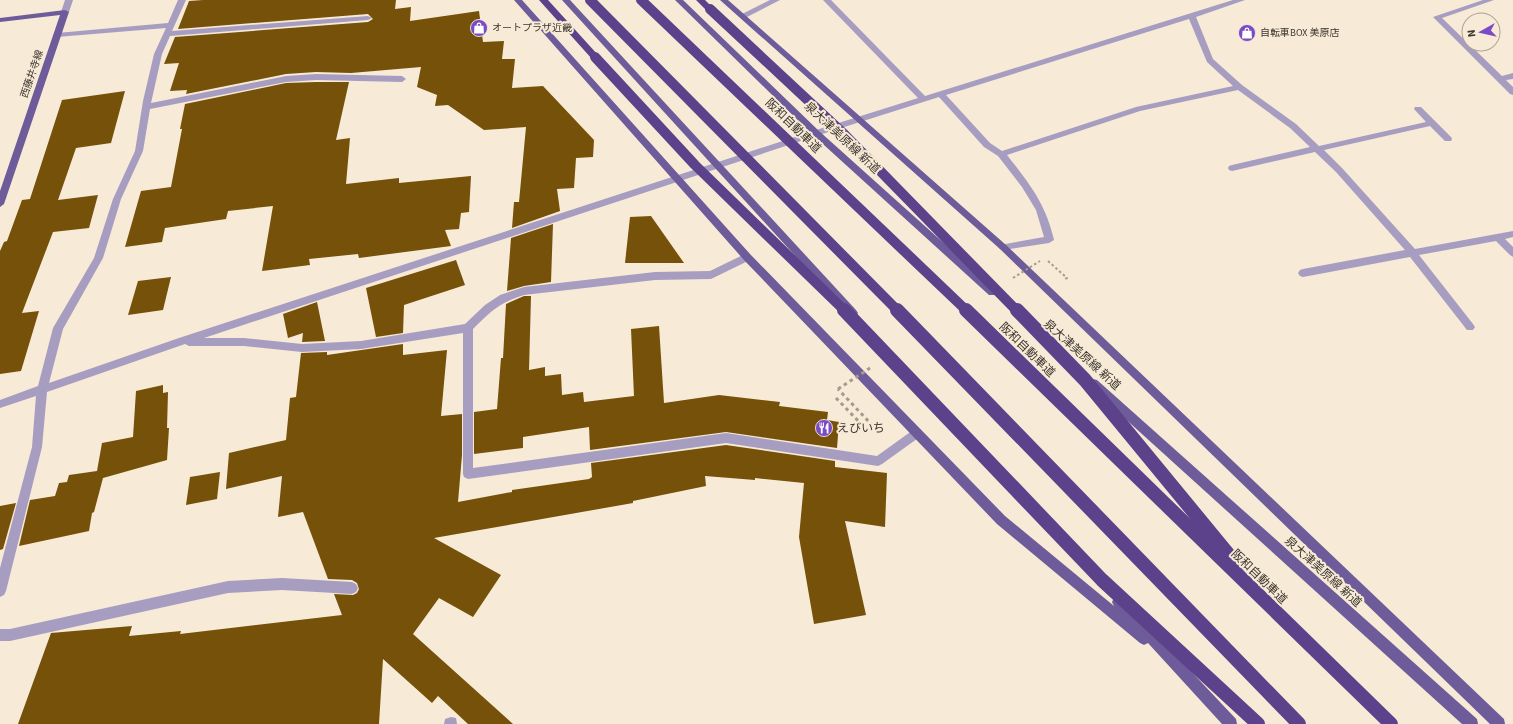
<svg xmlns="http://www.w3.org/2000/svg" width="1513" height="724" font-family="'Source Sans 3','Noto Sans JP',sans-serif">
	<rect width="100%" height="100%" fill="#f7ead6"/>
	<g fill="#755109">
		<path d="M203 0H396L395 9 411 7 410 21 479 11 483 42 504 41 502 59H515L512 88 543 86 594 140 593 157 576 158 574 188 557 189 560 211 512 228 514 202H519L526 127 484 130 448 105 435 106 437 95 417 87 421 67 351 73 316 72 286 74 186 94 187 90 170 91 179 63 164 64 175 37 368 22 373 19 368 14 178 29 189 1Z"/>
		<path d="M316 82H349L336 140 350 138 346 184 399 178V183L471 176 469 212 461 213 459 229 445 230 451 246 359 258 358 254 309 259 310 265 262 271 273 206 228 211 226 219 165 228 162 242 125 247 141 191 171 187 182 129H180L185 104 286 83Z"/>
		<path d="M125 91 111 143 76 148 58 200 98 195 89 228 53 232 22 313 39 311 21 371 0 374V251L4 242 7 241 22 200 30 199 62 100Z"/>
		<path d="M651 216 684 263H625L630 217Z"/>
		<path d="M553 224 551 282 524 286 507 291 511 238Z"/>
		<path d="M456 260 465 285 404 305 403 333 376 337 366 288Z"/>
		<path d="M171 277 163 310 128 315 138 281Z"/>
		<path d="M524 296H531L529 370 545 367V376L561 374 562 395 583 392 584 402 634 396 631 329 659 326 664 403 719 395 780 402 779 406 828 412 827 420 839 422 837 448 726 432 590 450 589 427 523 437V448L474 454V412L497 409 501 358H503L506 304Z"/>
		<path d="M317 302 325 341 302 342 303 333 288 338 283 314Z"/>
		<path d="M403 344V355L447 350 441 416 462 414V455L458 502 512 492V490L589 479 592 477 591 463 726 445 835 461V467L887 473 885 527 845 521 866 615 814 624 799 537 804 483 755 478V480L705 476 706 486 633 501V503L434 538 501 575 473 617 439 598 413 634 513 724H468L438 696 432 703 383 659 379 724H18L51 633 132 626 129 636 181 631 180 634 342 615 334 594 353 595 357 593 359 589 357 583 352 580 328 579 303 512 278 517 282 476 226 489 229 453 286 440 290 398 296 397 301 353 327 352V355Z"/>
		<path d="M163 385V393L168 392 167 428H169L167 460 103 478 94 512 92 513 89 531 19 546 30 500 55 496 59 483 67 482 69 475 97 471 102 443 133 437 136 391Z"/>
		<path d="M220 472 217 499 186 505 190 477Z"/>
		<path d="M16 503 3 549 0 550V506Z"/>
	</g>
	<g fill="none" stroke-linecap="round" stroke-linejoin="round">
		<path stroke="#a59b8c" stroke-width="2" stroke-dasharray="2.5 2.5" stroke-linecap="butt" d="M1048 261 1067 278 1065 279"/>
		<path stroke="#a59b8c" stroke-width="3" stroke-dasharray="3.5 3.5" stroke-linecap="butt" d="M836 398 866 429 872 425 838 389"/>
		<g fill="#a79dc1" fill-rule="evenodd">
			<path d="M65 0H73L69 12 65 14 61 12Z"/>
			<path d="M178 0H186L172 31 368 16 372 18 368 20 170 36 162 54 151 103 286 76 316 74 402 76 406 79 402 82 316 80 286 82 150 109 143 151 121 199 103 258 63 329 49 383 179 338 813 131 918 98 823 0H831L925 96 1233 0H1245L1196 17 1213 59 1242 85 1296 124 1319 146 1426 122 1414 109 1415 107H1421L1451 137 1452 139 1451 141H1445L1430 126 1324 150 1342 168 1415 249 1513 231V237L1505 239 1513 247V257L1510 255 1496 241 1419 255 1473 324 1475 327 1473 330H1467L1410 257 1303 277 1300 276 1298 273 1300 270 1303 269 1405 250 1336 172 1315 152 1232 171 1229 170 1228 168 1229 166 1232 165 1310 147 1290 128 1238 90 1140 111 1007 155C1029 183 1046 204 1054 240L1049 243 1003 250 1000 249 998 247 1000 245 1044 237 1036 210 1022 187 998 156 984 147 939 97 819 135 204 338H244L302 344 361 341 465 324 485 305 500 295 524 287 655 272 710 271 747 253 752 257 750 260 711 279 655 280 524 295C499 303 491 311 473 329V468L726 433 877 456 913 430 917 428 921 430 922 433 921 436 882 464 878 466 726 443 468 479 464 477 463 474V333L361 349 302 352 244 346H189L185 344 47 392 42 447 6 591 4 595 0 597V568L32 447 36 396 0 408V400L38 386 53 328 94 258 113 199 135 151 143 101 154 54 166 28 57 37 53 35 57 33 168 23ZM1189 19 1207 62 1233 86 1136 107 1002 151 990 143 946 95Z"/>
			<path d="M770 0H780L745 18H742L738 16Z"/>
			<path d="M1483 0H1494L1442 18 1502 76 1513 73V79L1506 80 1513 87V95L1510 94 1433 17Z"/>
			<path d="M282 578 352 582 356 584 358 588 356 592 352 594 282 590 228 593 10 641H0V629H10L228 581Z"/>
			<path d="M451 717 456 718 457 724H444L445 719Z"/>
		</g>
		<g fill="#6e5b99" fill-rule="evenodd">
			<path d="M514 0H522L750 254 1005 516 1114 606 1112 602 1114 598 1118 596 1122 598 1236 719 1237 724H1222L1148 643 1144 645 1140 643 997 524 744 260Z"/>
			<path d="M562 0H570L856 310 858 313 856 316H850Z"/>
			<path d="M675 0H683L819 131 995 289 997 292 995 295H989L813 135Z"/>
			<path d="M720 0H728L1006 245 1504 719 1505 724H1490L1000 249Z"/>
			<path d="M65 10 69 12 4 204 0 207V191L60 15 0 22V18Z"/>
			<path d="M1093 379 1097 380 1477 719 1478 724H1462L1089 386 1088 383 1089 380Z"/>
		</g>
		<g fill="#5b428a" fill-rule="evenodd">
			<path d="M539 0H548L598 55 600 57 598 59H592Z"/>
			<path d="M696 0H705L714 9 710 12 707 11Z"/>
		</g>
		<path stroke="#a59b8c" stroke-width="2" stroke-dasharray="2.5 2.5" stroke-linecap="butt" d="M1013 278 1040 261"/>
		<path stroke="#a59b8c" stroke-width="3" stroke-dasharray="3.5 3.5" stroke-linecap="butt" d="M838 389 870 368"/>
		<g stroke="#5b428a" stroke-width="10">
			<path d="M590 0 898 311"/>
			<path d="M641 0 967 311"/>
			<path d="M710 9 844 134 1017 311"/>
			<path d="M595 57 695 165 845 311"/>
		</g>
		<g stroke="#5b428a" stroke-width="14">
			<path d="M844 310 1102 580 1258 724"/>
			<path d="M897 310 1299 724"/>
			<path d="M966 310 1391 724"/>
			<path d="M1017 310 1085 380 1238 566"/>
		</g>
	</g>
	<defs>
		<g id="shop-disc" transform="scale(0.9)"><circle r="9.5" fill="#794bc4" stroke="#f7ead6"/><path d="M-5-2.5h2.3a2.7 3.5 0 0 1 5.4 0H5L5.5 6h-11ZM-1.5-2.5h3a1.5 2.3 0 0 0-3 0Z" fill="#fff"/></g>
		<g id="restaurant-disc" transform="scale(0.9)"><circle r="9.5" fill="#794bc4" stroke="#f7ead6"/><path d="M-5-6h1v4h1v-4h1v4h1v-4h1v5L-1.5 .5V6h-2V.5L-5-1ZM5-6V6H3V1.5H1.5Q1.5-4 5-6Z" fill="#fff"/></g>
	</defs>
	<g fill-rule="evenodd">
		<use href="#shop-disc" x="479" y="28"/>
		<use href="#shop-disc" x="1247" y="33"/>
		<use href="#restaurant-disc" x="824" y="428"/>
	</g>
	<g text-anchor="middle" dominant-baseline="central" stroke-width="4" stroke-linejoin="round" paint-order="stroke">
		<g font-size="10" fill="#3c362f" stroke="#f7ead6" text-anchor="start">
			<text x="492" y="28">オートプラザ近畿</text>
			<text x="1260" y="33">自転車BOX 美原店</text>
		</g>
		<g font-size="10" fill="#3c362f" stroke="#f7ead6">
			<text transform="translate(32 74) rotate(-71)">西藤井寺線</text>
		</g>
		<g font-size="12" fill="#3c362f" stroke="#f7ead6">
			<text transform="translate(793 126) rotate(44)">阪和自動車道</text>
			<text transform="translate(842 138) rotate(43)">泉大津美原線 新道</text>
			<text transform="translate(1027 350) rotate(44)">阪和自動車道</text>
			<text transform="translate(1082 355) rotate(42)">泉大津美原線 新道</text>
			<text transform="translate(1323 572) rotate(42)">泉大津美原線 新道</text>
			<text transform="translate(1259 577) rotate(44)">阪和自動車道</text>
		</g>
		<g font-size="12" fill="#3c362f" stroke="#f7ead6" text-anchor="start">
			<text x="837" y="428">えびいち</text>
		</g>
	</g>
	<g transform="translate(1481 32) rotate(262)"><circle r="19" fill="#f7ead6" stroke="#aca293"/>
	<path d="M0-3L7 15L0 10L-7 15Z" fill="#794bc4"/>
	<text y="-6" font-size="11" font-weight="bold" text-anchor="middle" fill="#3c362f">N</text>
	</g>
</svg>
